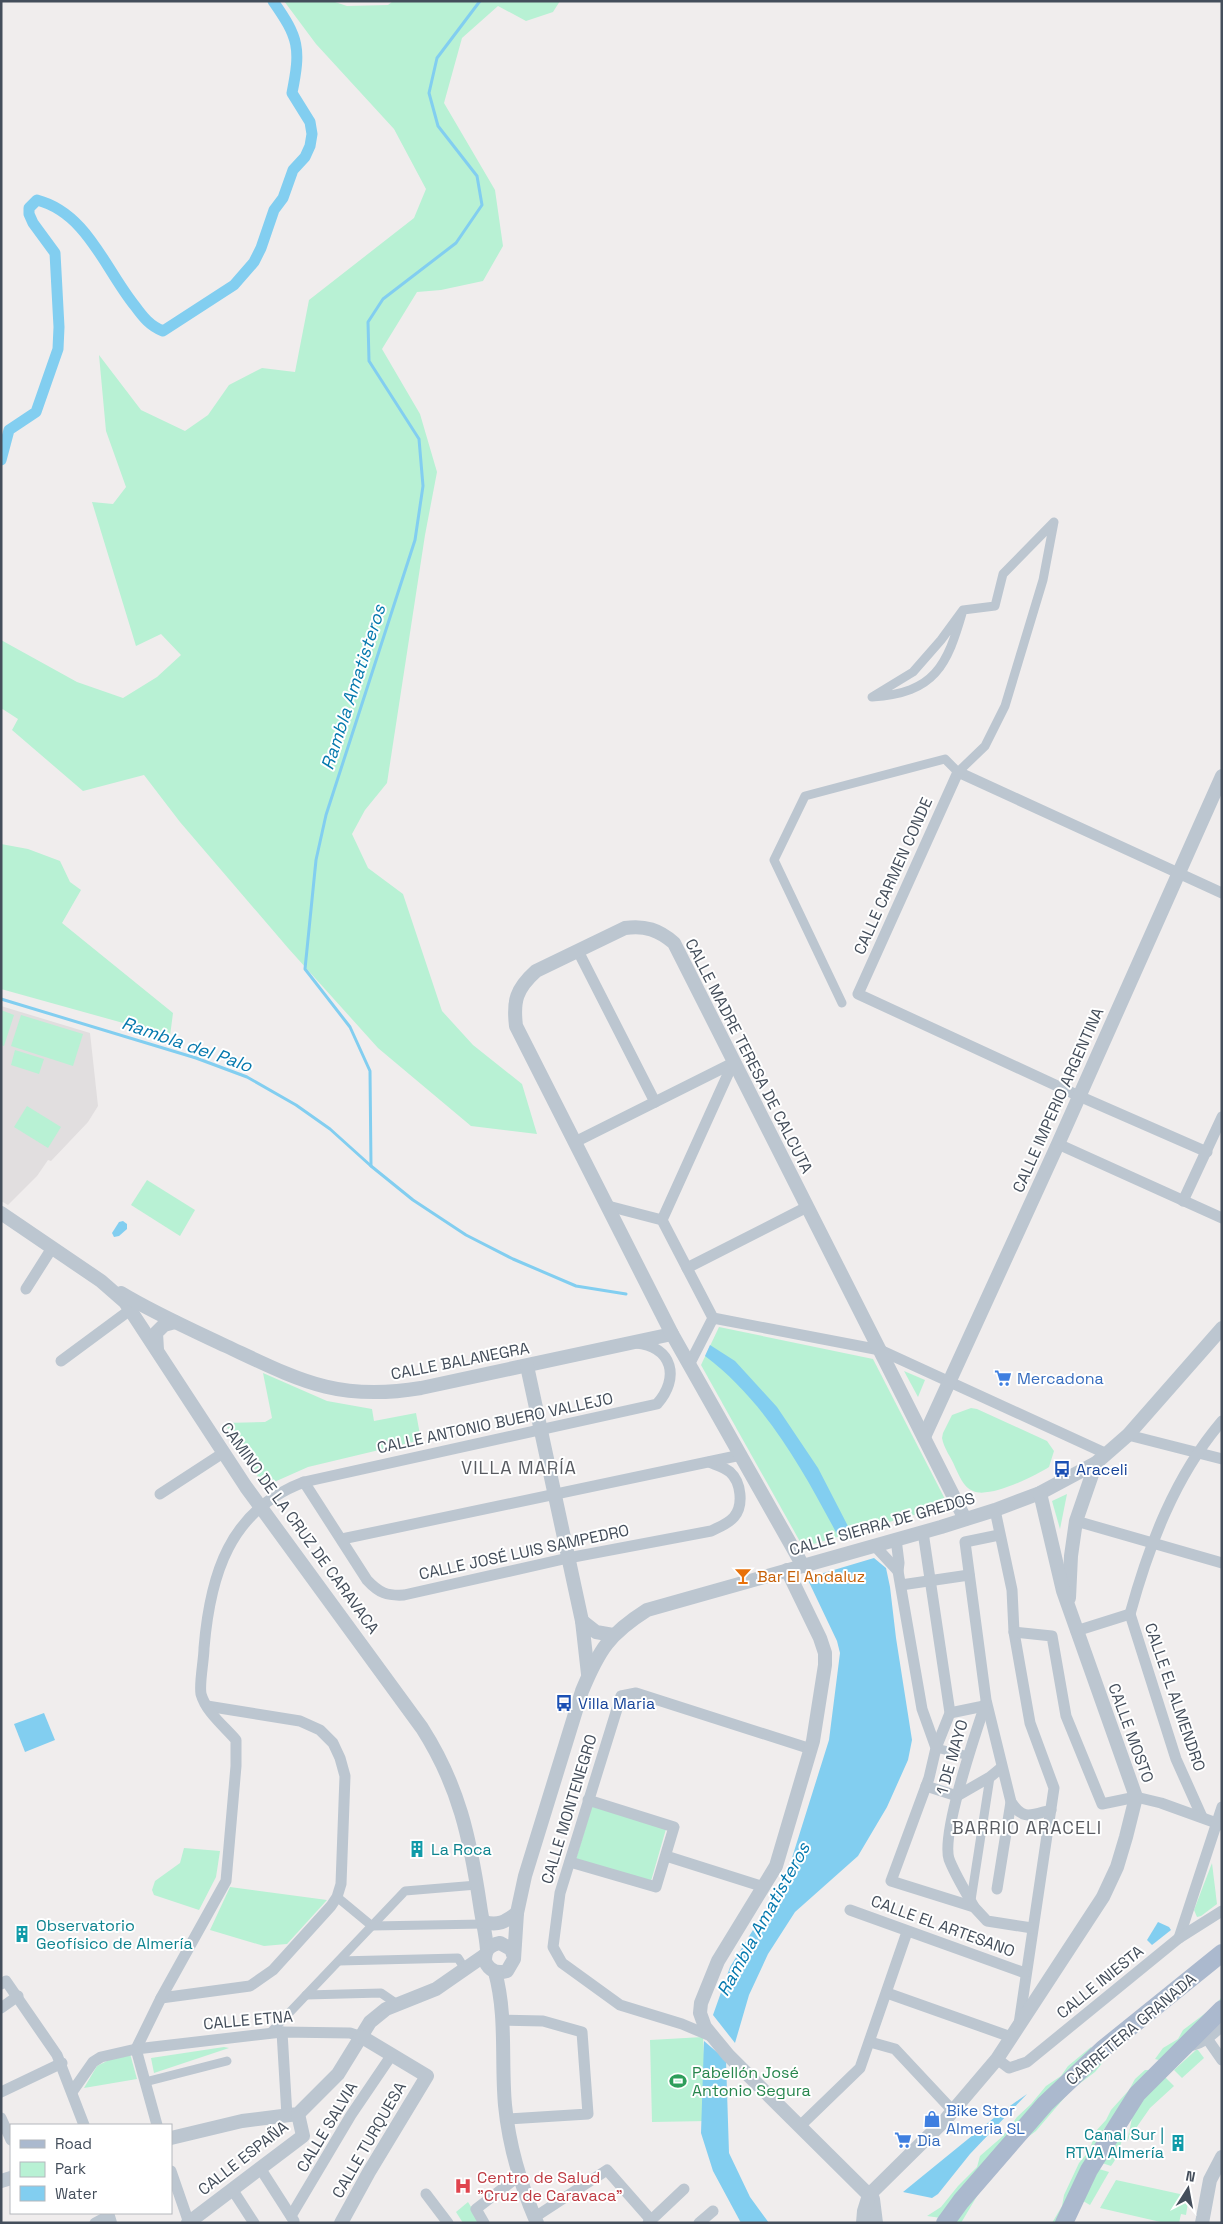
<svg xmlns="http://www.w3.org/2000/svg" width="1223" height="2224" font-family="'Space Grotesk',sans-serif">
	<rect width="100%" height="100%" fill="#f0eded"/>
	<path fill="#e1dedf" d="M1 1006 90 1033 98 1106 88 1122 51 1161 48 1160 37 1176 8 1205 1 1201Z"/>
	<g fill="#b8f1d4">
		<path d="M284 1H332L347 6 388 5 393 1H560L553 12 526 21 498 6 462 38 444 103 495 190 503 246 483 281 441 290 417 292 382 349 420 414 437 472 425 535 387 783 365 810 352 834 368 868 403 894 442 1011 473 1045 522 1084 537 1134 471 1126 378 1048 288 948 180 822 144 775 83 791 12 730 18 719 1 708V640L77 682 123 698 157 677 181 655 161 634 136 646 92 502 113 504 126 487 106 431 99 355 141 410 185 431 208 415 229 385 262 368 295 372 309 300 414 218 426 189 394 129 316 44Z"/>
		<path d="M1 844 28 849 60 861 70 882 81 890 62 923 173 1013 170 1036 1 989Z"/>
		<path d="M1 1010 14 1015 4 1046 1 1045Z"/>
		<path d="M21 1015 83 1034 73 1066 11 1046Z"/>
		<path d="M15 1050 44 1059 39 1074 11 1065Z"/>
		<path d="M27 1106 61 1127 48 1148 14 1127Z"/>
		<path d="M147 1180 195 1210 180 1236 131 1205Z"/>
		<path d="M719 1327 873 1359 948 1505 803 1547 701 1365Z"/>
		<path d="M904 1371 925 1380 918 1397Z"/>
		<path d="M263 1373 327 1401 372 1409 374 1421 416 1413 421 1440 308 1467 263 1487 251 1463 224 1423 265 1422 272 1418Z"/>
		<path d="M971 1408 977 1409 1047 1441 1054 1451 1049 1467C1035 1476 989 1499 973 1491 963 1487 959 1475 955 1467 951 1457 944 1449 942 1438L943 1433 952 1415Z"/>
		<path d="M1067 1494 1060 1529 1052 1501Z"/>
		<path d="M592 1806 666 1829 651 1881 576 1859Z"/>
		<path d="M184 1848 220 1851 216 1877 199 1910 154 1895 152 1890 155 1881 180 1863Z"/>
		<path d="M1212 1863 1217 1904 1201 1916 1197 1917 1194 1910Z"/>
		<path d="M230 1887 327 1900 287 1944 264 1946 210 1930Z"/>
		<path d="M1222 1997V2001L1159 2060 1155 2059 1163 2048 1178 2039 1183 2030 1211 2009Z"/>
		<path d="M703 2037 708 2121 652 2122 650 2040Z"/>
		<path d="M224 2047 229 2048 154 2073 151 2058Z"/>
		<path d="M1091 2047 1093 2049 941 2218 927 2216 941 2207 958 2186 977 2167 980 2156 1003 2136 1017 2117 1031 2104 1046 2086 1061 2076 1068 2066Z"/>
		<path d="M129 2050 137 2079 84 2088 97 2066Z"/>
		<path d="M1196 2050H1198L1204 2058 1182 2078 1174 2070Z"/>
		<path d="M1100 2060 1104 2061 1095 2072 1071 2090 1036 2131 1024 2140 980 2191 961 2223 953 2221 1013 2149Z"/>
		<path d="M1145 2070H1149L1130 2093 1102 2132 1057 2223H1052L1062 2206 1064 2195 1079 2163 1089 2151 1096 2131 1106 2120 1111 2110 1129 2090 1135 2079Z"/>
		<path d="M1165 2077 1174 2086 1150 2108 1127 2141 1135 2105Z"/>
		<path d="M1125 2128C1121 2141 1120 2155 1111 2166L1102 2163Z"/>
		<path d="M1099 2169 1109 2172 1090 2205 1083 2201Z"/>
		<path d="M1116 2180 1189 2196 1186 2215 1181 2214 1179 2223H1165L1100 2208Z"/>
		<path d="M468 2202 481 2223H463L456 2212Z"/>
	</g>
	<g fill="#82cef0">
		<path d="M123 1221 127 1224V1229L119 1236 114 1237 112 1233 119 1222Z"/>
		<path d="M710 1345 735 1361 777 1407 818 1468 851 1532 838 1536C803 1470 766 1402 705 1356Z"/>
		<path d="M874 1558 886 1568 890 1587 896 1638 912 1740 908 1760 887 1807 858 1856 795 1912 768 1954 749 1995 735 2043 713 2015 730 1967 786 1877 829 1740 840 1653 837 1641 807 1578Z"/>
		<path d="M44 1713 55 1740 25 1752 14 1724Z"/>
		<path d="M1158 1922 1169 1927 1171 1930 1152 1945 1147 1940Z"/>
		<path d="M704 2041 726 2060 729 2153 750 2197 769 2223H741L713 2171 701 2133Z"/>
		<path d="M1027 2094 970 2154 938 2194 932 2198 903 2192 1000 2113Z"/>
	</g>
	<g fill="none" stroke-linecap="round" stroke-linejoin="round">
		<g stroke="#82cef0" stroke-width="3">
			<path d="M480 1 437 58 429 93 438 126 477 176 482 205 456 243 383 299 368 322 369 361 419 439 423 486 415 540 326 815 316 860 305 969 350 1027 370 1071 371 1166 413 1200 466 1235 513 1259 576 1286 626 1294"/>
			<path d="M1 999 196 1058 247 1077 296 1105 330 1129 371 1166"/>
		</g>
		<path stroke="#82cef0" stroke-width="11" d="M1 460 9 430 36 412 58 349 59 327 55 253 33 223 29 214V208L37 200C87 213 105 269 135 306 143 317 150 326 163 331L234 285 254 262 261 248 274 210 283 198 293 170 305 157 310 146 312 134 310 122 292 93C301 48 299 38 273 1"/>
		<g stroke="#bcc6d0" stroke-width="9">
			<path d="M842 1003 774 860 805 796 945 759 958 772 985 746 1005 706 1043 580 1054 522 1003 574 995 606 963 610C947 666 935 693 872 697L913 672 941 640 963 610"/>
			<path d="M936 1748 969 1756"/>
			<path d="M337 1897 372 1926 484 1924"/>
			<path d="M971 1900 990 1777"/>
			<path d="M339 1961 458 1958 465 1969"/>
			<path d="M306 1995 381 1993 397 2004"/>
			<path d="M269 2034 405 1891 477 1885"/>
			<path d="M145 2082 227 2061"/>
		</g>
		<g stroke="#bcc6d0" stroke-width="11">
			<path d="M578 951 655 1102"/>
			<path d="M575 1142 733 1063"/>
			<path d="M1058 1144 1222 1218"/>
			<path d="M1207 1152 1079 1096 858 994 958 772 1222 893"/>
			<path d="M1183 1201 1222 1117"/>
			<path d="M608 1206 662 1220 713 1318 689 1365"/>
			<path d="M662 1220 733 1063"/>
			<path d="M687 1268 807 1207"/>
			<path d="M26 1289 52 1248"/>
			<path d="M713 1318 880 1350 1107 1454"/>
			<path d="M61 1361 130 1310"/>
			<path d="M1128 1435 1222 1459"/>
			<path d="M304 1482 367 1580C379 1593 387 1596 404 1595L568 1558 711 1531C719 1527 728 1524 734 1517 744 1505 741 1482 730 1472 724 1467 716 1465 709 1462"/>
			<path d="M160 1494 223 1453"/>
			<path d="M995 1510 1012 1590 1014 1632 1030 1723 1054 1788 1019 2024"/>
			<path d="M1076 1521 1222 1563"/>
			<path d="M923 1532 950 1713 936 1748"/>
			<path d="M999 1535 965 1542 986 1700 1011 1802C1023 1821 1031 1815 1051 1810"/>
			<path d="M342 1539 741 1455"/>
			<path d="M896 1539 899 1563 898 1571 922 1709 936 1748 929 1778 891 1881 974 1907 987 1921 1032 1928"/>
			<path d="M874 1545 898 1571"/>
			<path d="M901 1585 969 1575"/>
			<path d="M1130 1614 1176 1759 1202 1817"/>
			<path d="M1130 1614C1149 1545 1175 1476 1222 1421"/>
			<path d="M1076 1631 1130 1614"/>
			<path d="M1014 1632 1052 1636 1066 1716 1102 1804 1136 1797 1161 1803 1222 1825"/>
			<path d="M950 1713 984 1706"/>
			<path d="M926 1786 957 1796 990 1777 1001 1768"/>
			<path d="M666 1856 764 1887"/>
			<path d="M570 1862 656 1887 674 1827 588 1800"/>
			<path d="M997 1889 1011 1802"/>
			<path d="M974 1907C966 1892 955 1875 949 1859 941 1833 976 1732 986 1702"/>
			<path d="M850 1910 1025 1973"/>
			<path d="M1179 1938 1222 1807"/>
			<path d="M1 1984 6 1981 57 2055 84 2125"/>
			<path d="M887 1993 1011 2037"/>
			<path d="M161 1998 250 1986 273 1970 331 1906 337 1897 341 1884 345 1776 340 1758 333 1743 320 1730 300 1721 207 1706"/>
			<path d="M1 2008 18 1996"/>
			<path d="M502 2020 543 2021 582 2032 588 2114 508 2119"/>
			<path d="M282 2032 287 2116"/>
			<path d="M713 2037 682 2024 620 2005 562 1963 553 1947 560 1893 621 1696 636 1693 811 1749"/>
			<path d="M1208 2040 1222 2060"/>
			<path d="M870 2042 895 2049 953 2111"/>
			<path d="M1183 2047C1201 2045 1209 2038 1222 2026"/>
			<path d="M136 2049 161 1998 226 1881 236 1766V1740C224 1726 206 1712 201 1694 199 1683 204 1660 204 1648 210 1576 229 1510 304 1482L657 1404C680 1378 673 1347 636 1343"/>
			<path d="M136 2049 157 2125"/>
			<path d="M997 2059 1009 2068 1027 2062 1179 1938 1222 1911"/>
			<path d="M1 2092 62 2063"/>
			<path d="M72 2092 93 2062 101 2057 136 2049 282 2032 350 2033 362 2037"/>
			<path d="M1 2118 11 2140"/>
			<path d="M800 2126 860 2068 907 1932"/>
			<path d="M260 2168 294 2221"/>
			<path d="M171 2171 189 2223"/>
			<path d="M232 2189 254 2223"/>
			<path d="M426 2194 448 2223"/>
			<path d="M291 2216 351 2115 391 2056"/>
			<path d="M535 2217 607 2170 651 2220"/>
			<path d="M95 2223 108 2216"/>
			<path d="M484 2223 476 2209 519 2176"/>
			<path d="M648 2223 684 2189"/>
			<path d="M699 2223 713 2211"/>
		</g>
		<g stroke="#bcc6d0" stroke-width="14">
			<path d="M1 1213 101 1281 125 1302 246 1487 422 1728C459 1786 470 1838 480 1905 482 1920 486 1934 487 1950"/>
			<path d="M121 1293C154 1313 190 1329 226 1346 299 1380 337 1402 421 1388L672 1334"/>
			<path d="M157 1350 156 1333 164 1325 175 1322"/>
			<path d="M527 1366 582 1621"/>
			<path d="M924 1437 1058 1144 1222 776"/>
			<path d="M803 1566 672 1334 516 1026C513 1001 516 989 536 971L625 928C645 925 659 930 674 943L965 1519"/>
			<path d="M787 1570 820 1638 825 1653V1665L813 1741 776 1866 718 1961 701 2003 700 2013 705 2027 728 2055 873 2199 876 2223"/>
			<path d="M1069 1598 1071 1556 1076 1521 1096 1463"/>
			<path d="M588 1674 582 1621 596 1632 613 1635"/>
			<path d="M484 1922C498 1926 505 1922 517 1913"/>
			<path d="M514 1957 511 1949 500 1943C489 1945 485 1950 485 1961 489 1971 497 1974 507 1971L514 1959 517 1913 525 1876 582 1691C599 1650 609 1634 647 1610L941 1527 995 1510 1040 1493 1096 1463 1128 1435 1222 1328"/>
			<path d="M495 1972C507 2015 501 2061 505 2105 509 2146 521 2186 537 2223"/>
			<path d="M171 2138 242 2121 298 2114 338 2074 370 2022 386 2009 436 1989 485 1955"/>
			<path d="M1 2181 11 2178"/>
			<path d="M107 2213 110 2223"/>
			<path d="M188 2223 303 2136 298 2114"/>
			<path d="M341 2223 369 2172 427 2076 362 2037"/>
			<path d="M863 2223 864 2211 869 2195 946 2119 997 2059 1103 1897 1117 1867 1126 1837 1136 1797 1063 1591 1040 1493"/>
			<path d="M1202 2223 1210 2180 1222 2157"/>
		</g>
		<g stroke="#abb9ce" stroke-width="18">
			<path d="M945 2223 961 2201 1045 2104 1103 2049 1222 1953"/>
			<path d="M1064 2223 1089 2170 1137 2094 1222 2009"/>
		</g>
	</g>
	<defs>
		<g id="supermarket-bare" transform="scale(1.35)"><path d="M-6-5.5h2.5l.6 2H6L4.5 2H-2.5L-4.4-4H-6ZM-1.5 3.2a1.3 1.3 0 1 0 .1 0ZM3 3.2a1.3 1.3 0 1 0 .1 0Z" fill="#3f7fe0" stroke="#fff" stroke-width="2.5" paint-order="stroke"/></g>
		<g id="bus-bare" transform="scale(1.35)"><path d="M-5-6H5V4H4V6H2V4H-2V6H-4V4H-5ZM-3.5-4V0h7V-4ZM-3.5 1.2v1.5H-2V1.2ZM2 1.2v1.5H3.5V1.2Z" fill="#1a4fb4" stroke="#fff" stroke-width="2.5" paint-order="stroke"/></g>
		<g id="bar-bare" transform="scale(1.35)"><path d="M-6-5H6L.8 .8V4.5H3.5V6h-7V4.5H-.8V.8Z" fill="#e8710a" stroke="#fff" stroke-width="2.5" paint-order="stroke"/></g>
		<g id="building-bare" transform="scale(1.35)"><path d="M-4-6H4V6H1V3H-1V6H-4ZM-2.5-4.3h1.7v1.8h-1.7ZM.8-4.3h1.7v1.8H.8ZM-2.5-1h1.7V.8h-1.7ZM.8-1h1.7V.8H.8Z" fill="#0f9aa8" stroke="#fff" stroke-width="2.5" paint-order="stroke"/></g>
		<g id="stadium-bare" transform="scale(1.35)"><path d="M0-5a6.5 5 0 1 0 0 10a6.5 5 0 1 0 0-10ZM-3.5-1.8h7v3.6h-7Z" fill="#2e9e5b" stroke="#fff" stroke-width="2.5" paint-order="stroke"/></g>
		<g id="shop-bare" transform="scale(1.35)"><path d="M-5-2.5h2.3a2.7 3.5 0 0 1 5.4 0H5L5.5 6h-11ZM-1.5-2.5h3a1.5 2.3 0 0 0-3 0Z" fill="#3f7fe0" stroke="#fff" stroke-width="2.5" paint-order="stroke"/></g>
		<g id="hospital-bare" transform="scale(1.35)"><path d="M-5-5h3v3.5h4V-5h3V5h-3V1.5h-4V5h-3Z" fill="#e0444e" stroke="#fff" stroke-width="2.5" paint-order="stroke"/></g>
	</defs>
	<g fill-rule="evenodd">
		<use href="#supermarket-bare" x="1003" y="1378"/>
		<use href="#bus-bare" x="1062" y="1469"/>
		<use href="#bar-bare" x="743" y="1576"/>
		<use href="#bus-bare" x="564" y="1703"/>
		<use href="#building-bare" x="417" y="1849"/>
		<use href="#building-bare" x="22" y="1934"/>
		<use href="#stadium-bare" x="678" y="2081"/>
		<use href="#shop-bare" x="932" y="2119"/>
		<use href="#supermarket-bare" x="903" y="2140"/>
		<use href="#building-bare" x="1178" y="2143"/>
		<use href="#hospital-bare" x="463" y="2186"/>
	</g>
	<g text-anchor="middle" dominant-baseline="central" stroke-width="4" stroke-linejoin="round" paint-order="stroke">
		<g font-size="16" fill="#444e5b" stroke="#fff">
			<text transform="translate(893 876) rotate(-66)">CALLE CARMEN CONDE</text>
			<text transform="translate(749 1056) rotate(63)">CALLE MADRE TERESA DE CALCUTA</text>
			<text transform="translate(1058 1100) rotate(-66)">CALLE IMPERIO ARGENTINA</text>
			<text transform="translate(460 1361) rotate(-11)">CALLE BALANEGRA</text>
			<text transform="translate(495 1423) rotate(-12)">CALLE ANTONIO BUERO VALLEJO</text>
			<text transform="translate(882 1524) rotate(-16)">CALLE SIERRA DE GREDOS</text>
			<text transform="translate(300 1528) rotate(54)">CAMINO DE LA CRUZ DE CARAVACA</text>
			<text transform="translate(524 1552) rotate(-12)">CALLE JOSÉ LUIS SAMPEDRO</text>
			<text transform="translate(1175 1697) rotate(71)">CALLE EL ALMENDRO</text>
			<text transform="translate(1131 1733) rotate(70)">CALLE MOSTO</text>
			<text transform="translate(952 1757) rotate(-74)">1 DE MAYO</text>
			<text transform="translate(569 1809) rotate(-73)">CALLE MONTENEGRO</text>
			<text transform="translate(943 1926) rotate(20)">CALLE EL ARTESANO</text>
			<text transform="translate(1100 1982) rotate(-39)">CALLE INIESTA</text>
			<text transform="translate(248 2020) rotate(-5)">CALLE ETNA</text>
			<text transform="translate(1131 2029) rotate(-40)">CARRETERA GRANADA</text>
			<text transform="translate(327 2127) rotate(-59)">CALLE SALVIA</text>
			<text transform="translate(369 2140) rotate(-60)">CALLE TURQUESA</text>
			<text transform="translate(243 2158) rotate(-38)">CALLE ESPAÑA</text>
		</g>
		<g font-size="16" fill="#366cbe" stroke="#fff" text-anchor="start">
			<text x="1017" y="1378">Mercadona</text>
			<text x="946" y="2110">Bike Stor<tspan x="946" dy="18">Almeria SL</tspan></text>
			<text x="917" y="2140">Dia</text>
		</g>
		<g font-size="16" fill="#164399" stroke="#fff" text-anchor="start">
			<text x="1076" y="1469">Araceli</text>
			<text x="578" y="1703">Villa Maria</text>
		</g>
		<g font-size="16" fill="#c56008" stroke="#fff" text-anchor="start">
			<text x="757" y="1576">Bar El Andaluz</text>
		</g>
		<g font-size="16" fill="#0d838f" stroke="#fff" text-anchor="start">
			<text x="431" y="1849">La Roca</text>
			<text x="36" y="1925">Observatorio<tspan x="36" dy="18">Geofísico de Almería</tspan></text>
			<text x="1164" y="2134" text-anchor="end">Canal Sur |<tspan x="1164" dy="18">RTVA Almería</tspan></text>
		</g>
		<g font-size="16" fill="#27864d" stroke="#fff" text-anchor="start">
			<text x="692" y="2072">Pabellón José<tspan x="692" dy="18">Antonio Segura</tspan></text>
		</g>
		<g font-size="16" fill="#be3a42" stroke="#fff" text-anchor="start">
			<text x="477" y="2177">Centro de Salud<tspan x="477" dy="18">"Cruz de Caravaca"</tspan></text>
		</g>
		<g font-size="18" font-style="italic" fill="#0579ae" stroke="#fff">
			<text transform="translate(353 687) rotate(-72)">Rambla Amatisteros</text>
			<text transform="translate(187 1044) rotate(19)">Rambla del Palo</text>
			<text transform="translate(763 1919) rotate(-61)">Rambla Amatisteros</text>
		</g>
		<g font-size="18" letter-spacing="1" fill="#595c62" stroke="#fff">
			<text x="519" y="1467">VILLA MARÍA</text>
			<text x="1027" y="1827">BARRIO ARACELI</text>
		</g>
	</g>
	<rect width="1223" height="2224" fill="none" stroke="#444e5b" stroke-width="5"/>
	<rect x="10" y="2124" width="162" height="90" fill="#ffffff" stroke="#b4b8bd"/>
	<rect x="20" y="2140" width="25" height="8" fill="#abb9ce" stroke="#b4b8bd"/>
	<text x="55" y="2149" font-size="15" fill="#444e5b">Road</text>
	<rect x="20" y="2162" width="25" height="15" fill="#b8f1d4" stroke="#b4b8bd"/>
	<text x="55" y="2174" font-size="15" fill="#444e5b">Park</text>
	<rect x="20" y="2186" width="25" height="15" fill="#82cef0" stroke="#b4b8bd"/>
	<text x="55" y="2199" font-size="15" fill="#444e5b">Water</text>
	<g transform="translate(1188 2189) rotate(11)" stroke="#ffffff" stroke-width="4" paint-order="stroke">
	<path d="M0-4L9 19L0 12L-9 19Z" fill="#444e5b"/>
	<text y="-8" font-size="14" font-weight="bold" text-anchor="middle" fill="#444e5b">N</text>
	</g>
</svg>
